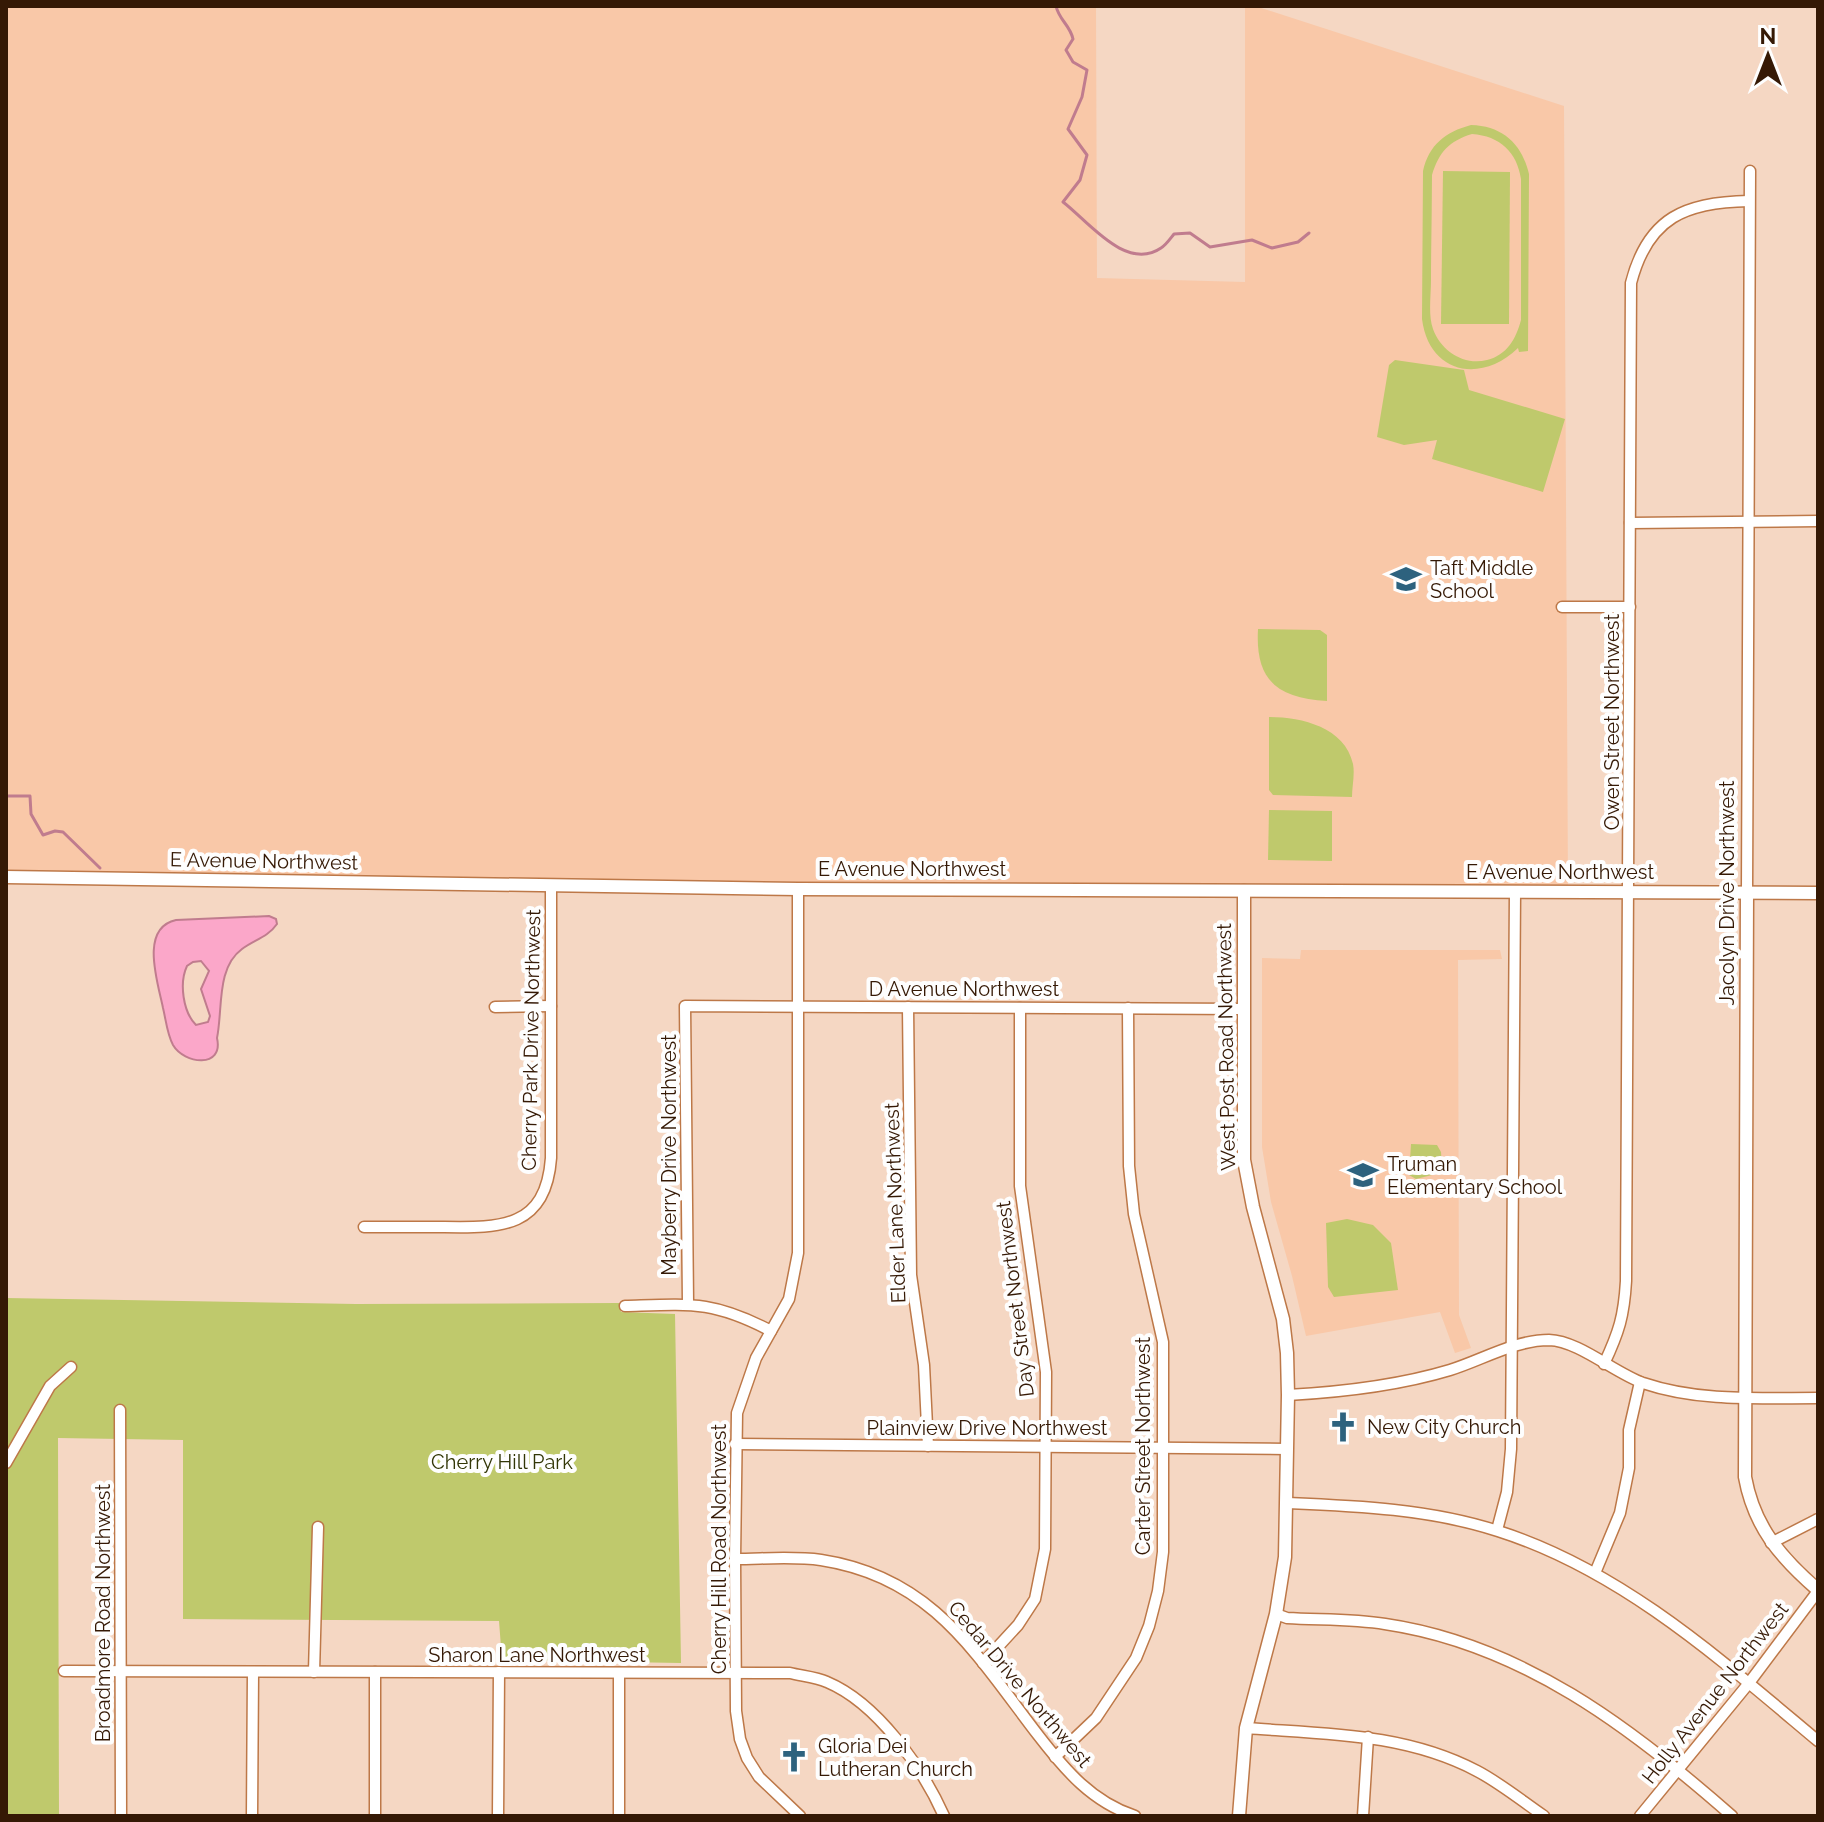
<svg xmlns="http://www.w3.org/2000/svg" width="1824" height="1822" font-family="Raleway,sans-serif">
	<rect width="100%" height="100%" fill="#f5d7c3"/>
	<g fill="#f9c8a8">
		<path d="M6 6H1096L1097 278 1245 282V6H1255L1564 106 1568 892 6 877Z"/>
		<path d="M1301 950H1500L1502 959 1458 960 1459 1315 1471 1348 1455 1353 1440 1312 1306 1336 1292 1276 1271 1202 1262 1147V958L1300 959Z"/>
	</g>
	<g fill="#bfc96c" fill-rule="evenodd">
		<path d="M1471 125C1503 126 1522 144 1529 174L1528 351 1519 352 1518 348C1481 384 1429 374 1422 319L1423 171C1429 145 1445 132 1471 125ZM1472 134C1500 136 1517 152 1521 179V320C1516 339 1507 355 1487 360 1464 366 1441 351 1433 329 1428 315 1431 296 1431 280 1431 245 1432 210 1432 175 1439 152 1449 141 1472 134Z"/>
		<path d="M1443 171 1510 172 1509 324H1441Z"/>
		<path d="M1395 360 1464 370 1469 390 1565 419 1543 492 1432 459 1437 440 1404 445 1377 437 1389 365Z"/>
		<path d="M1258 629 1320 630 1327 635V701C1278 698 1255 681 1258 629Z"/>
		<path d="M1269 717C1301 717 1345 727 1353 764 1355 774 1352 787 1352 797L1273 795 1269 790Z"/>
		<path d="M1269 810 1332 811V861L1268 860Z"/>
		<path d="M1411 1144 1437 1145 1441 1152 1442 1169 1432 1175 1416 1179 1409 1175Z"/>
		<path d="M1347 1219 1373 1225 1391 1243 1398 1290 1334 1297 1328 1287 1326 1223Z"/>
		<path d="M6 1298 356 1304 619 1303 621 1312 675 1314 681 1663 502 1660 499 1621 183 1619V1440L58 1438 59 1816H6Z"/>
	</g>
	<path fill="#fba7c9" stroke="#c07c8e" stroke-width="2" fill-rule="evenodd" d="M269 916 276 919 277 924C268 937 254 940 242 949 216 968 223 1009 217 1038 224 1069 184 1064 173 1045 167 1034 166 1020 163 1008 158 983 139 928 176 920ZM201 961 209 971 201 989 210 1016 208 1022 196 1025C183 1012 179 983 187 966L193 962Z"/>
	<g fill="none" stroke-linecap="round" stroke-linejoin="round">
		<g stroke="#c07c8e" stroke-width="3">
			<path d="M1056 6C1059 20 1070 25 1073 39L1066 50 1073 62 1087 70 1082 97 1068 129 1087 155 1080 180 1063 202C1088 221 1126 272 1161 248 1166 245 1170 239 1174 234L1190 233 1210 247 1252 240 1272 248 1298 242 1309 233"/>
			<path d="M6 796H30L31 814 43 835 55 831 63 832 100 868"/>
		</g>
		<g stroke="#bd7848" stroke-width="13">
			<g id="minor">
				<path d="M1630 523 1818 521"/>
				<path d="M1562 607H1630"/>
				<path d="M798 889V1253L789 1299 756 1358 737 1413 735 1559 736 1711 740 1739 747 1758 759 1777 800 1816"/>
				<path d="M1747 892 1750 171"/>
				<path d="M495 1007 551 1006"/>
				<path d="M908 1007 911 1275 924 1365 928 1446"/>
				<path d="M364 1227C391 1227 417 1227 444 1227 501 1228 546 1228 551 1158V886"/>
				<path d="M688 1303 685 1006 1242 1009"/>
				<path d="M625 1306C689 1304 712 1300 771 1331"/>
				<path d="M1604 1364C1619 1332 1624 1316 1626 1281L1631 283C1648 217 1686 202 1749 201"/>
				<path d="M1288 1395C1343 1392 1397 1386 1450 1370 1482 1360 1515 1340 1549 1340 1579 1341 1613 1372 1643 1383 1699 1402 1759 1398 1818 1398"/>
				<path d="M120 1410 121 1816"/>
				<path d="M735 1444 1287 1449"/>
				<path d="M6 1463 50 1386 71 1367"/>
				<path d="M1287 1503C1358 1506 1430 1509 1498 1531 1621 1570 1720 1659 1818 1741"/>
				<path d="M1497 1530 1507 1492 1511 1449 1515 892"/>
				<path d="M1771 1543 1818 1519"/>
				<path d="M735 1559C763 1559 793 1556 821 1560 932 1577 975 1653 1038 1735 1065 1770 1092 1802 1135 1816"/>
				<path d="M1595 1573 1620 1513 1629 1468V1430L1640 1382"/>
				<path d="M1276 1614 1287 1618C1319 1620 1353 1619 1385 1624 1521 1644 1631 1727 1732 1816"/>
				<path d="M983 1663 1018 1625 1035 1599 1045 1549 1046 1372 1020 1186V1008"/>
				<path d="M64 1671 790 1673C802 1676 816 1677 827 1682 877 1703 922 1767 944 1816"/>
				<path d="M314 1672 318 1527"/>
				<path d="M619 1673V1816"/>
				<path d="M1246 1728C1325 1734 1405 1733 1477 1771 1500 1783 1522 1801 1544 1816"/>
				<path d="M1055 1757 1096 1718 1136 1658 1149 1626 1158 1591 1163 1552V1342L1134 1214 1129 1166 1128 1008"/>
				<path d="M252 1816 253 1672"/>
				<path d="M375 1816V1672"/>
				<path d="M498 1816 499 1672"/>
				<path d="M1363 1816 1368 1737"/>
				<path d="M1640 1816 1749 1683 1818 1591"/>
			</g>
		</g>
		<g stroke="#bd7848" stroke-width="15">
			<g id="tertiary">
				<path d="M6 877 798 889 1818 893"/>
				<path d="M1747 892 1745 1477C1754 1527 1781 1558 1818 1590"/>
				<path d="M1239 1816 1246 1728 1276 1614 1285 1557 1288 1395 1287 1353 1283 1319 1253 1207 1244 1160V891"/>
			</g>
		</g>
		<use href="#minor" stroke="#fff" stroke-width="10"/>
		<use href="#tertiary" stroke="#fff" stroke-width="12"/>
	</g>
	<defs>
		<g id="school-bare" transform="scale(2.4)"><path d="M0-5L7-2L0 1L-7-2ZM-4 1L0 2.5L4 1V4Q0 6-4 4Z" fill="#2d627e" stroke="#fefefe" stroke-width="2.5" paint-order="stroke"/></g>
		<g id="church-bare" transform="scale(2.4)"><path d="M-1.2-6h2.4v3.5h3.3v2.4h-3.3V6h-2.4V-.1h-3.3v-2.4h3.3Z" fill="#2d627e" stroke="#fefefe" stroke-width="2.5" paint-order="stroke"/></g>
	</defs>
	<g fill-rule="evenodd">
		<use href="#school-bare" x="1406" y="579"/>
		<use href="#school-bare" x="1363" y="1175"/>
		<use href="#church-bare" x="1343" y="1427"/>
		<use href="#church-bare" x="794" y="1757"/>
	</g>
	<g text-anchor="middle" dominant-baseline="central" stroke-width="8" stroke-linejoin="round" paint-order="stroke">
		<g font-size="20" fill="#351905" stroke="#fefefe" text-anchor="start">
			<text x="1430" y="568">Taft Middle<tspan x="1430" dy="23">School</tspan></text>
			<text x="1387" y="1164">Truman<tspan x="1387" dy="23">Elementary School</tspan></text>
			<text x="1367" y="1427">New City Church</text>
			<text x="818" y="1746">Gloria Dei<tspan x="818" dy="23">Lutheran Church</tspan></text>
		</g>
		<g font-size="20" fill="#351905" stroke="#fefefe">
			<text transform="translate(1612 722) rotate(-90)">Owen Street Northwest</text>
			<text transform="translate(264 861) rotate(1)">E Avenue Northwest</text>
			<text x="912" y="869">E Avenue Northwest</text>
			<text x="1560" y="872">E Avenue Northwest</text>
			<text transform="translate(1727 893) rotate(-90)">Jacolyn Drive Northwest</text>
			<text x="964" y="989">D Avenue Northwest</text>
			<text transform="translate(531 1040) rotate(-89)">Cherry Park Drive Northwest</text>
			<text transform="translate(1226 1047) rotate(-91)">West Post Road Northwest</text>
			<text transform="translate(669 1155) rotate(-90)">Mayberry Drive Northwest</text>
			<text transform="translate(895 1203) rotate(-92)">Elder Lane Northwest</text>
			<text transform="translate(1015 1299) rotate(-97)">Day Street Northwest</text>
			<text x="987" y="1428">Plainview Drive Northwest</text>
			<text transform="translate(1143 1446) rotate(-90)">Carter Street Northwest</text>
			<text transform="translate(719 1549) rotate(-90)">Cherry Hill Road Northwest</text>
			<text transform="translate(103 1613) rotate(-90)">Broadmore Road Northwest</text>
			<text x="537" y="1655">Sharon Lane Northwest</text>
			<text transform="translate(1020 1684) rotate(50)">Cedar Drive Northwest</text>
			<text transform="translate(1715 1693) rotate(-52)">Holly Avenue Northwest</text>
		</g>
		<g font-size="20" fill="#323606" stroke="#fefefe">
			<text x="502" y="1462">Cherry Hill Park</text>
		</g>
	</g>
	<rect width="1824" height="1822" fill="none" stroke="#351905" stroke-width="16"/>
	<g transform="translate(1768 56)" stroke="#fefefe" stroke-width="6" paint-order="stroke">
	<path d="M0-6L14 30L0 20L-14 30Z" fill="#351905"/>
	<text y="-12" font-size="22" font-weight="bold" text-anchor="middle" fill="#351905">N</text>
	</g>
</svg>
